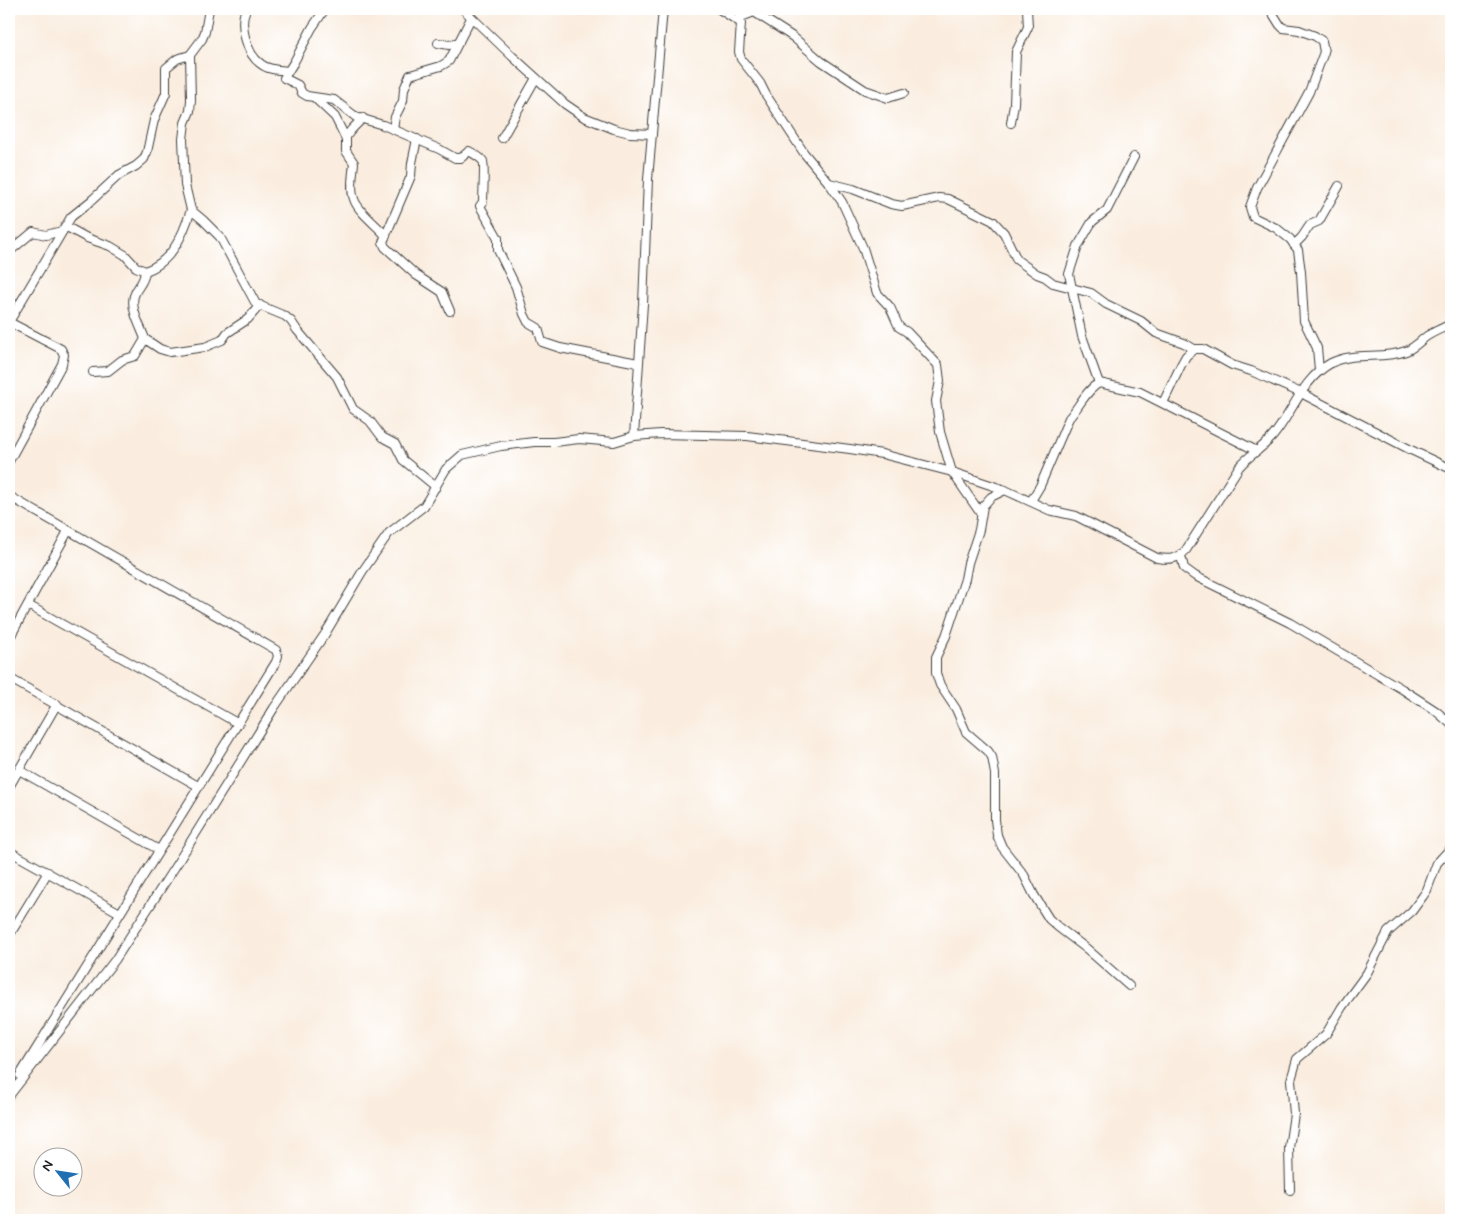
<svg xmlns="http://www.w3.org/2000/svg" width="1460" height="1229" font-family="Mynerve,sans-serif">
	<rect width="100%" height="100%" fill="#fff"/>
	<filter id="ink" filterUnits="userSpaceOnUse"><feTurbulence type="fractalNoise" baseFrequency=".02" numOctaves="2"/><feDisplacementMap in="SourceGraphic" scale="10" xChannelSelector="R" yChannelSelector="G"/><feConvolveMatrix kernelMatrix="1 2 1 2 8 2 1 2 1" color-interpolation-filters="sRGB"/></filter>
	<filter id="wash" filterUnits="userSpaceOnUse"><feTurbulence type="fractalNoise" baseFrequency=".0096" numOctaves="4" result="noise"/><feDisplacementMap in="SourceGraphic" scale="20" xChannelSelector="R" yChannelSelector="G"/><feGaussianBlur stdDeviation="1.12" result="paint"/><feColorMatrix in="noise" values="0 0 0 0 0 0 0 0 0 0 0 0 0 0 0 0 0 1.4 0 .05"/><feComposite in="paint" operator="in"/></filter>
	<g filter="url(#wash)">
		<rect width="100%" height="100%" fill="#faeddf"/>
	</g>
	<g filter="url(#ink)">
		<g fill="none" stroke-linecap="round" stroke-linejoin="round">
			<g stroke="#3d3b39" stroke-width="10">
				<g id="minor">
					<path d="M209 9 205 32 202 39 190 55 191 100 190 111 185 123 183 139 185 185 191 210 203 220 220 237 256 304 285 316 291 321 297 330 337 377 353 409 370 421 382 437 395 444 403 460 436 487"/>
					<path d="M246 9C239 24 246 54 261 64 268 70 279 70 288 71"/>
					<path d="M325 9 312 28 294 62 284 78 298 85 302 93 307 96 334 100 356 117 383 125 439 149 455 158H461L469 151C474 154 480 157 483 161 485 164 483 196 483 202L480 206 498 238V250L516 287 524 314 528 322 538 328 542 342 560 348 638 363"/>
					<path d="M463 9 512 56 565 104 584 117 614 129 630 133 652 134"/>
					<path d="M719 9 741 23 739 52 741 59 760 83 766 95 804 153 829 183 842 202 863 248 877 293 890 307 899 327 907 332 938 365 940 381 936 401 940 432 952 472 981 514"/>
					<path d="M1270 9 1280 25 1283 28 1299 30 1315 36 1322 41 1324 52 1309 92 1257 188 1250 207 1253 217 1276 228 1290 239 1298 250 1301 272 1304 321 1317 348 1319 370"/>
					<path d="M736 19 754 12 793 37 821 61 865 90 888 98 904 93"/>
					<path d="M438 43 449 45 459 42"/>
					<path d="M316 99 335 117 346 139V151L354 163C353 173 350 189 354 199 358 212 377 225 386 236"/>
					<path d="M1011 123 1014 104 1016 52 1028 27 1027 9"/>
					<path d="M393 129 395 117 403 101 404 89 410 75 441 66 449 61 471 18"/>
					<path d="M345 138 352 129 363 118"/>
					<path d="M502 138 536 78"/>
					<path d="M417 139 412 163 411 176 383 242 385 247 416 275 442 292 450 311"/>
					<path d="M829 183 853 189 891 204 902 206 939 198 948 199 993 221 1004 233 1017 260 1037 274 1045 277 1053 283 1091 293 1106 304 1141 321 1156 333 1184 343 1194 349"/>
					<path d="M65 226 87 238 110 246 125 255 136 267 145 271C172 262 183 235 191 210"/>
					<path d="M1294 245 1302 237 1310 225 1319 221 1339 186"/>
					<path d="M9 252 33 232 46 235 62 231"/>
					<path d="M9 322 71 217 92 200 119 175 136 166 144 159 147 152 154 120 166 93V68L177 59 190 55"/>
					<path d="M9 322 61 349 64 355 62 364 9 461"/>
					<path d="M145 339 160 349 170 352 205 347 222 340 227 333 248 319 260 305"/>
					<path d="M93 372 108 371 122 360 135 356 145 339C141 327 130 309 134 296 137 285 144 285 145 271"/>
					<path d="M1099 383 1082 336 1069 274 1078 246 1092 222 1107 210 1134 157"/>
					<path d="M1163 403 1181 365 1186 356 1194 349H1203L1232 365 1251 371 1301 393 1411 450 1451 469"/>
					<path d="M634 436 643 304 648 179 663 9"/>
					<path d="M1005 490 991 497 983 506 979 530 968 563 965 579 946 636 936 657V673L940 685 956 709 966 732 988 751 992 757 995 774V820L997 835 1002 847 1024 875 1034 895 1049 919 1058 927 1087 949 1129 986"/>
					<path d="M9 496 276 650 278 656 276 662 20 1075"/>
					<path d="M1031 501 1040 486 1069 418C1079 407 1086 390 1099 383L1140 392 1257 451"/>
					<path d="M1181 556 1184 568 1195 576 1290 623 1402 689 1436 711 1451 724"/>
					<path d="M28 605 237 723"/>
					<path d="M9 639 68 531"/>
					<path d="M9 678 198 786"/>
					<path d="M19 770 159 850"/>
					<path d="M9 787 57 704"/>
					<path d="M9 851 120 913"/>
					<path d="M9 936 48 872"/>
					<path d="M9 1096 115 960 178 862 274 708 325 634 362 572 382 543 389 533 424 506 446 469 462 455 501 446 534 442H554L579 439 614 442 634 436 661 434 747 436 850 449 882 454 952 472 1005 490 1049 510 1076 516 1157 558C1170 560 1178 559 1186 550L1239 467C1249 455 1263 448 1273 436 1293 412 1302 379 1331 363 1354 351 1382 360 1406 351 1414 348 1420 341 1427 336 1435 331 1443 328 1451 324"/>
					<path d="M1290 1190 1289 1148 1294 1114 1291 1080 1297 1059 1326 1034 1342 1007 1367 973 1388 932 1412 911 1423 896 1427 890 1437 863 1451 848"/>
				</g>
			</g>
			<use href="#minor" stroke="#fff" stroke-width="8"/>
		</g>
	</g>
	<rect width="1460" height="1229" fill="none" stroke="#fff" stroke-width="30"/>
	<g transform="translate(58 1172) rotate(300)"><circle r="24" fill="#ffffff" stroke="#a4a4a4"/>
	<path d="M0-4L9 19L0 12L-9 19Z" fill="#1f6fb2"/>
	<text y="-8" font-size="14" font-weight="bold" text-anchor="middle" fill="#1c1c1c">N</text>
	</g>
</svg>
